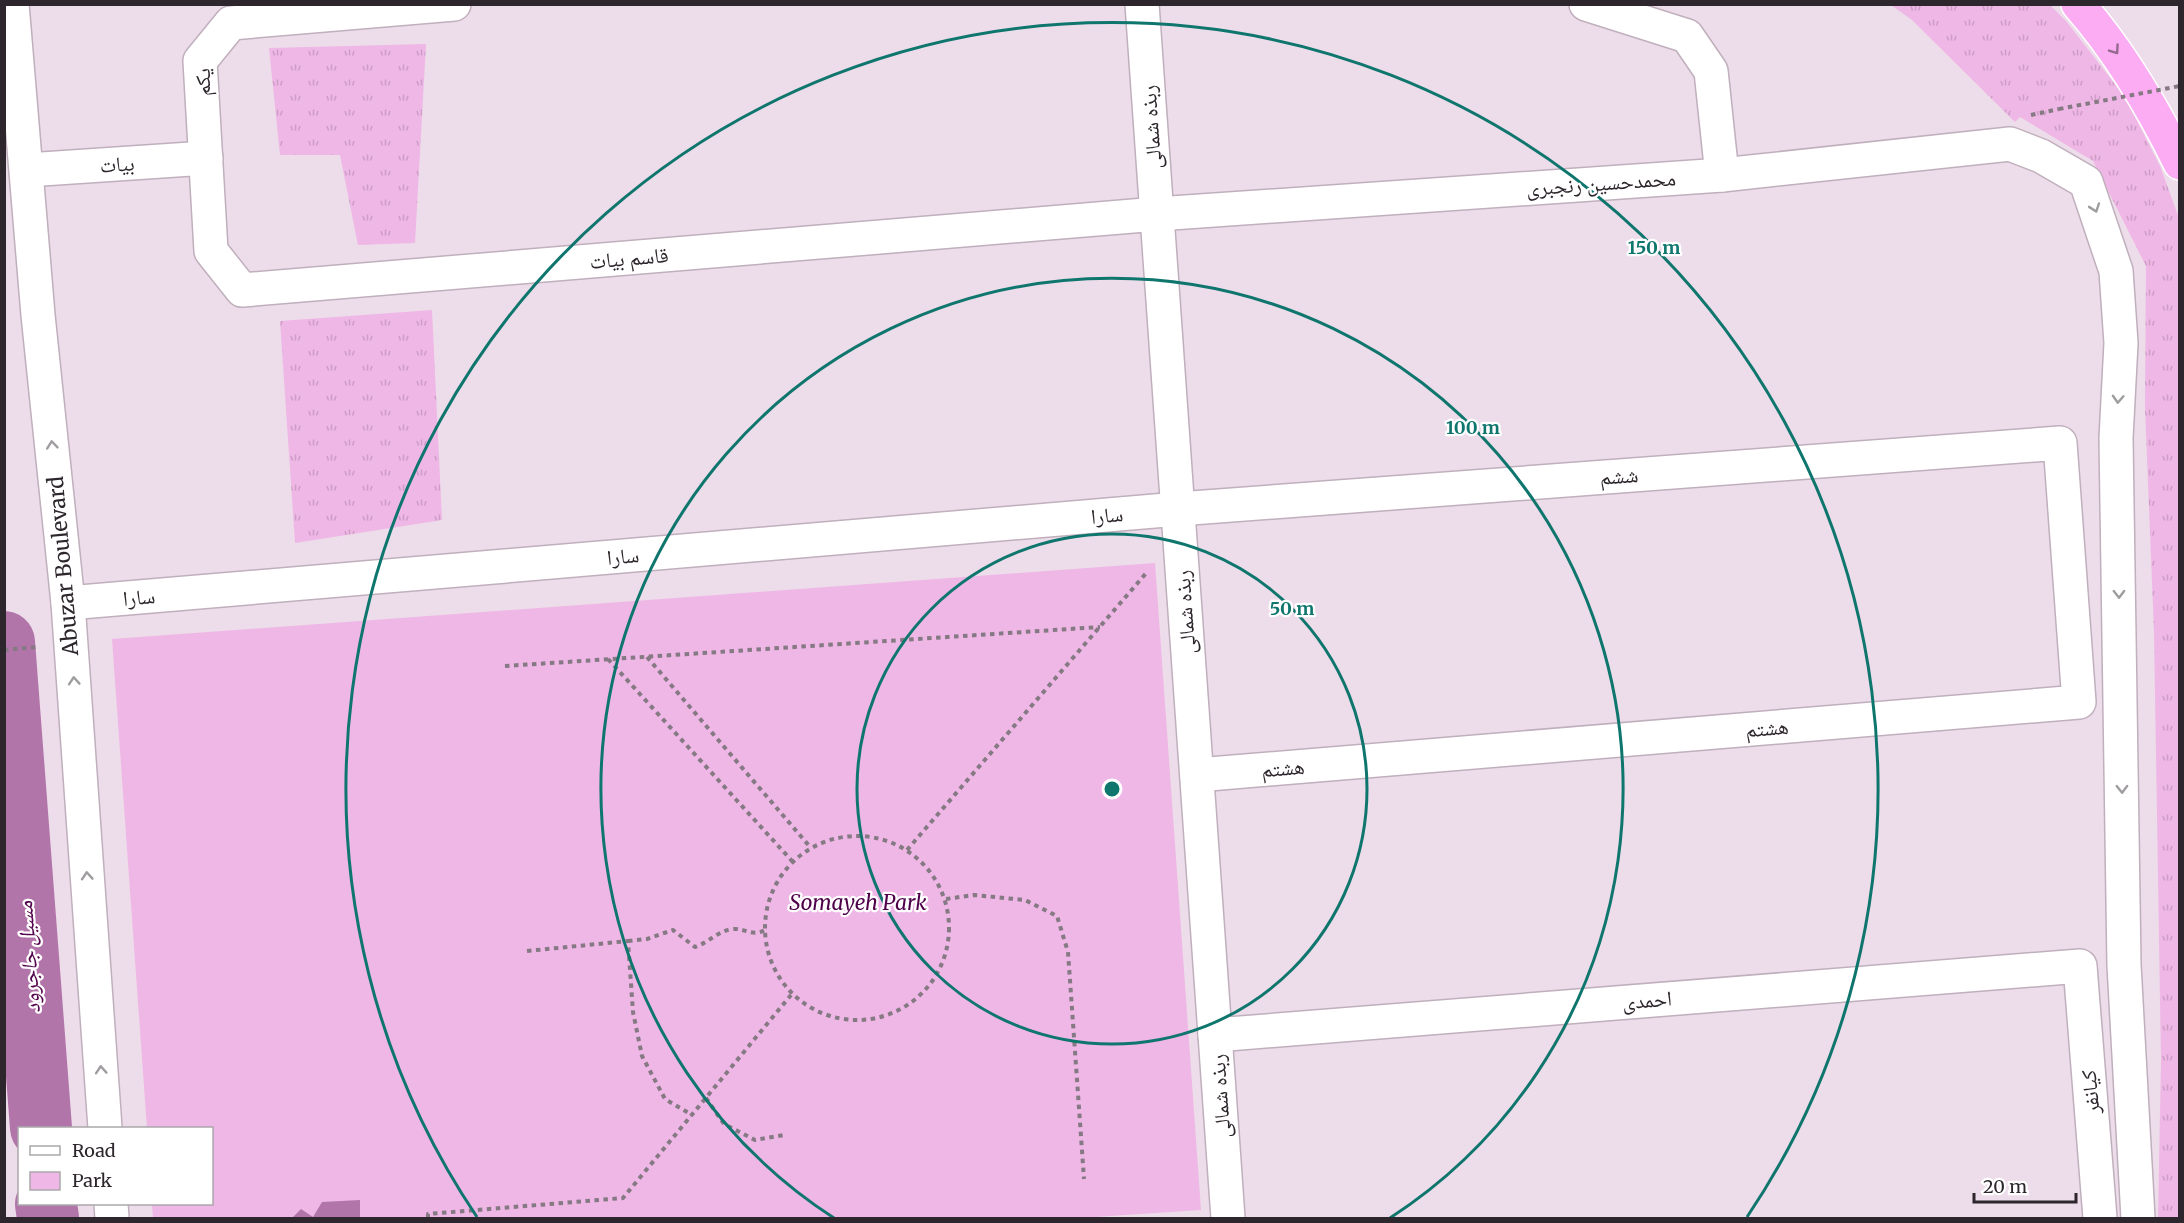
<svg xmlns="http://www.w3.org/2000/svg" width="2184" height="1223" font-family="Merriweather,'Noto Naskh Arabic',serif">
	<defs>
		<pattern id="grass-tufts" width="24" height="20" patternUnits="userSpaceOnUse" patternTransform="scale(1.5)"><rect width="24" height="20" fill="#efb7e6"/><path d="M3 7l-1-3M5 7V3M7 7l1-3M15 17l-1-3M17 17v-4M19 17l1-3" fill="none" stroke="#cd9dc5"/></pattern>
	</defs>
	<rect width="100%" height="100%" fill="#eddcea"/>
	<g fill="url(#grass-tufts)">
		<path d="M1891 5H2050L2066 21 2125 97 2160 166 2179 218V1218H2158L2161 1061 2154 632 2145 408 2146 266 2093 161 2020 117 2015 122 1912 20Z"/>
		<path d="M426 44 415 243 358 245 340 155H280L269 48Z"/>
		<path d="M432 310 442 520 295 543 280 321Z"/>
	</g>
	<path fill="#efb7e6" d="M1155 563 1201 1210 1080 1218H153L152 1204H212V1128H147L112 639Z"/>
	<path fill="#b275a9" d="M360 1200V1218H292L301 1209 313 1217 322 1202Z"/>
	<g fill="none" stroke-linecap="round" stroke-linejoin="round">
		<g stroke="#b275a9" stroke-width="62">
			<path d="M4 642 41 1128"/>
			<path d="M46 1204 48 1218"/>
		</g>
		<g stroke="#c0afbc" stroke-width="36">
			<g id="minor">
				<path d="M454 4 231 23 200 61 211 251 242 290 1157 214 1722 175 2010 144 2041 156 2086 182 2116 271 2121 343 2116 438 2124 965 2138 1218"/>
				<path d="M1142 4 1228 1218"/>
				<path d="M1586 4 1687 36 1711 71 1722 175"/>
				<path d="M27 170 206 158"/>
				<path d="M68 603 1178 509 2060 443 2079 702 1197 775"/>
				<path d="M1215 1035 2080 966 2100 1218"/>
			</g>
		</g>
		<g stroke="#c0afbc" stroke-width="36">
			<g id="secondary">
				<path d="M12 4 38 315 68 603 105 1128"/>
				<path d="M111 1204 112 1218"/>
			</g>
		</g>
		<g stroke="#fff" stroke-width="36">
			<path id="trunk" d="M2078 4C2120 52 2152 106 2180 163"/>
		</g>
		<g stroke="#857983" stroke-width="4" stroke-dasharray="4.5 4.5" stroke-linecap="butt">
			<path d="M2031 115 2059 109"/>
			<path d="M4 650 37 647"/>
			<path d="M647 657 811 848"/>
			<path d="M608 659 792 861"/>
			<path d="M505 666 1100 627"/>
			<circle cx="857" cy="928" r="92"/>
			<path d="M907 850 1148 571"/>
			<path d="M946 899 974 895 1025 900 1057 916 1068 952 1084 1179"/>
			<path d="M628 941 647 939 673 930 695 947C710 942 717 931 733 929 745 928 752 937 765 930"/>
			<path d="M527 951 628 941 633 1012 642 1056 665 1099 692 1115"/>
			<path d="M706 1098 724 1124 755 1140 784 1135"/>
			<path d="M428 1218V1214L623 1198 791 995"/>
		</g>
		<use href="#minor" stroke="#fff" stroke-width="33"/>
		<use href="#secondary" stroke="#fff" stroke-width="33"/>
		<use href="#trunk" stroke="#fcacf2" stroke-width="33"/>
		<path stroke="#857983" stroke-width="4" stroke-dasharray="4.5 4.5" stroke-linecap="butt" d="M2059 109 2180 86"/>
	</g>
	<defs><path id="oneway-chevron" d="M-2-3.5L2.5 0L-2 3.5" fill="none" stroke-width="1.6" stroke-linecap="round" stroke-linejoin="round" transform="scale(1.5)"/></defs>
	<use stroke="#94698f" href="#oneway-chevron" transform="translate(2115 50) rotate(55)"/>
	<g stroke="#a09da0">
		<use href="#oneway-chevron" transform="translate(2095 208) rotate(71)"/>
		<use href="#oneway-chevron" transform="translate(2118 399) rotate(93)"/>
		<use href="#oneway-chevron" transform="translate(52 445) rotate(-96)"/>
		<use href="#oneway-chevron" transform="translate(2119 594) rotate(89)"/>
		<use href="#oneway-chevron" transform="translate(74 681) rotate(-94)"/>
		<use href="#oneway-chevron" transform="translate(2122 789) rotate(89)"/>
		<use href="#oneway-chevron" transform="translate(87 876) rotate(-94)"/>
		<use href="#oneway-chevron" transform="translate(101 1070) rotate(-94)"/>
	</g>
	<g fill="none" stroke="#0f766e" stroke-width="3">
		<circle cx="1112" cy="789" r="255"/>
		<path d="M834 1218A511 511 0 1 1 1390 1218"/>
		<path d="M477 1217A766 766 0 1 1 1747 1217"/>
	</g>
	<g text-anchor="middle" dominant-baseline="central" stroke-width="4.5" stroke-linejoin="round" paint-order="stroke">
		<g font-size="21" fill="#2d262c" stroke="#fff">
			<text transform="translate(202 82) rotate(-90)">یکم</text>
			<text transform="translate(1151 127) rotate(-94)">ربذه شمالی</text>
			<text transform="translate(117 164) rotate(-4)">بیات</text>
			<text transform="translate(1601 183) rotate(-4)">محمدحسین رنجبری</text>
			<text transform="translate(629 258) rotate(-5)">قاسم بیات</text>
			<text transform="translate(1619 476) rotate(-4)">ششم</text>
			<text transform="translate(1107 515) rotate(-5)">سارا</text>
			<text transform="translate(623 556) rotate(-5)">سارا</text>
			<text transform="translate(63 566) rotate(-95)">Abuzar Boulevard</text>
			<text transform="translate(139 597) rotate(-5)">سارا</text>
			<text transform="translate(1185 612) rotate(-94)">ربذه شمالی</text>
			<text transform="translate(1767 728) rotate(-5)">هشتم</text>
			<text transform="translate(1283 768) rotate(-5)">هشتم</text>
			<text transform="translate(1647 1000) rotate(-5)">احمدی</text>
			<text transform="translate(2090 1092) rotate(-95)">کیانفر</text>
			<text transform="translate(1220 1096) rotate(-94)">ربذه شمالی</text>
		</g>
		<g font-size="21" font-style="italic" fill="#4f004a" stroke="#fff">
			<text x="858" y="902">Somayeh Park</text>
		</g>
		<g font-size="22" font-style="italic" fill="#54064e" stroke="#fff">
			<text transform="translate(28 957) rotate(-94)">مسیل جاجرود</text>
		</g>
	</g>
	<circle cx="1112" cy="789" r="9" fill="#0f766e" stroke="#fff" stroke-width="3"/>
	<g font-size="18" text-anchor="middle" font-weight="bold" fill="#0f766e" stroke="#fff" stroke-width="4.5" stroke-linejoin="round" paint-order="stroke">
		<text x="1654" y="254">150 m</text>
		<text x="1473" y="434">100 m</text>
		<text x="1292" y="615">50 m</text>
	</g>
	<rect width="2184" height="1223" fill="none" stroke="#2d262c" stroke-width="12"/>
	<rect x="18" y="1127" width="195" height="78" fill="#ffffff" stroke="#aba8ab" stroke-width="1.5"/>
	<rect x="30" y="1146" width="30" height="9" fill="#ffffff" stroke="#aba8ab" stroke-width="1.5"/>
	<text x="72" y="1157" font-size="18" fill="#2d262c">Road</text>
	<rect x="30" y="1172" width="30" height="18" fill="#efb7e6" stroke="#aba8ab" stroke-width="1.5"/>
	<text x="72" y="1187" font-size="18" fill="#2d262c">Park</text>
	<path d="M1974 1193v9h102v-9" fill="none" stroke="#2d262c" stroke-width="3"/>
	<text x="1983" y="1193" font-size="18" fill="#2d262c" stroke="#ffffff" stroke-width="4.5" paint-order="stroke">20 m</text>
</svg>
